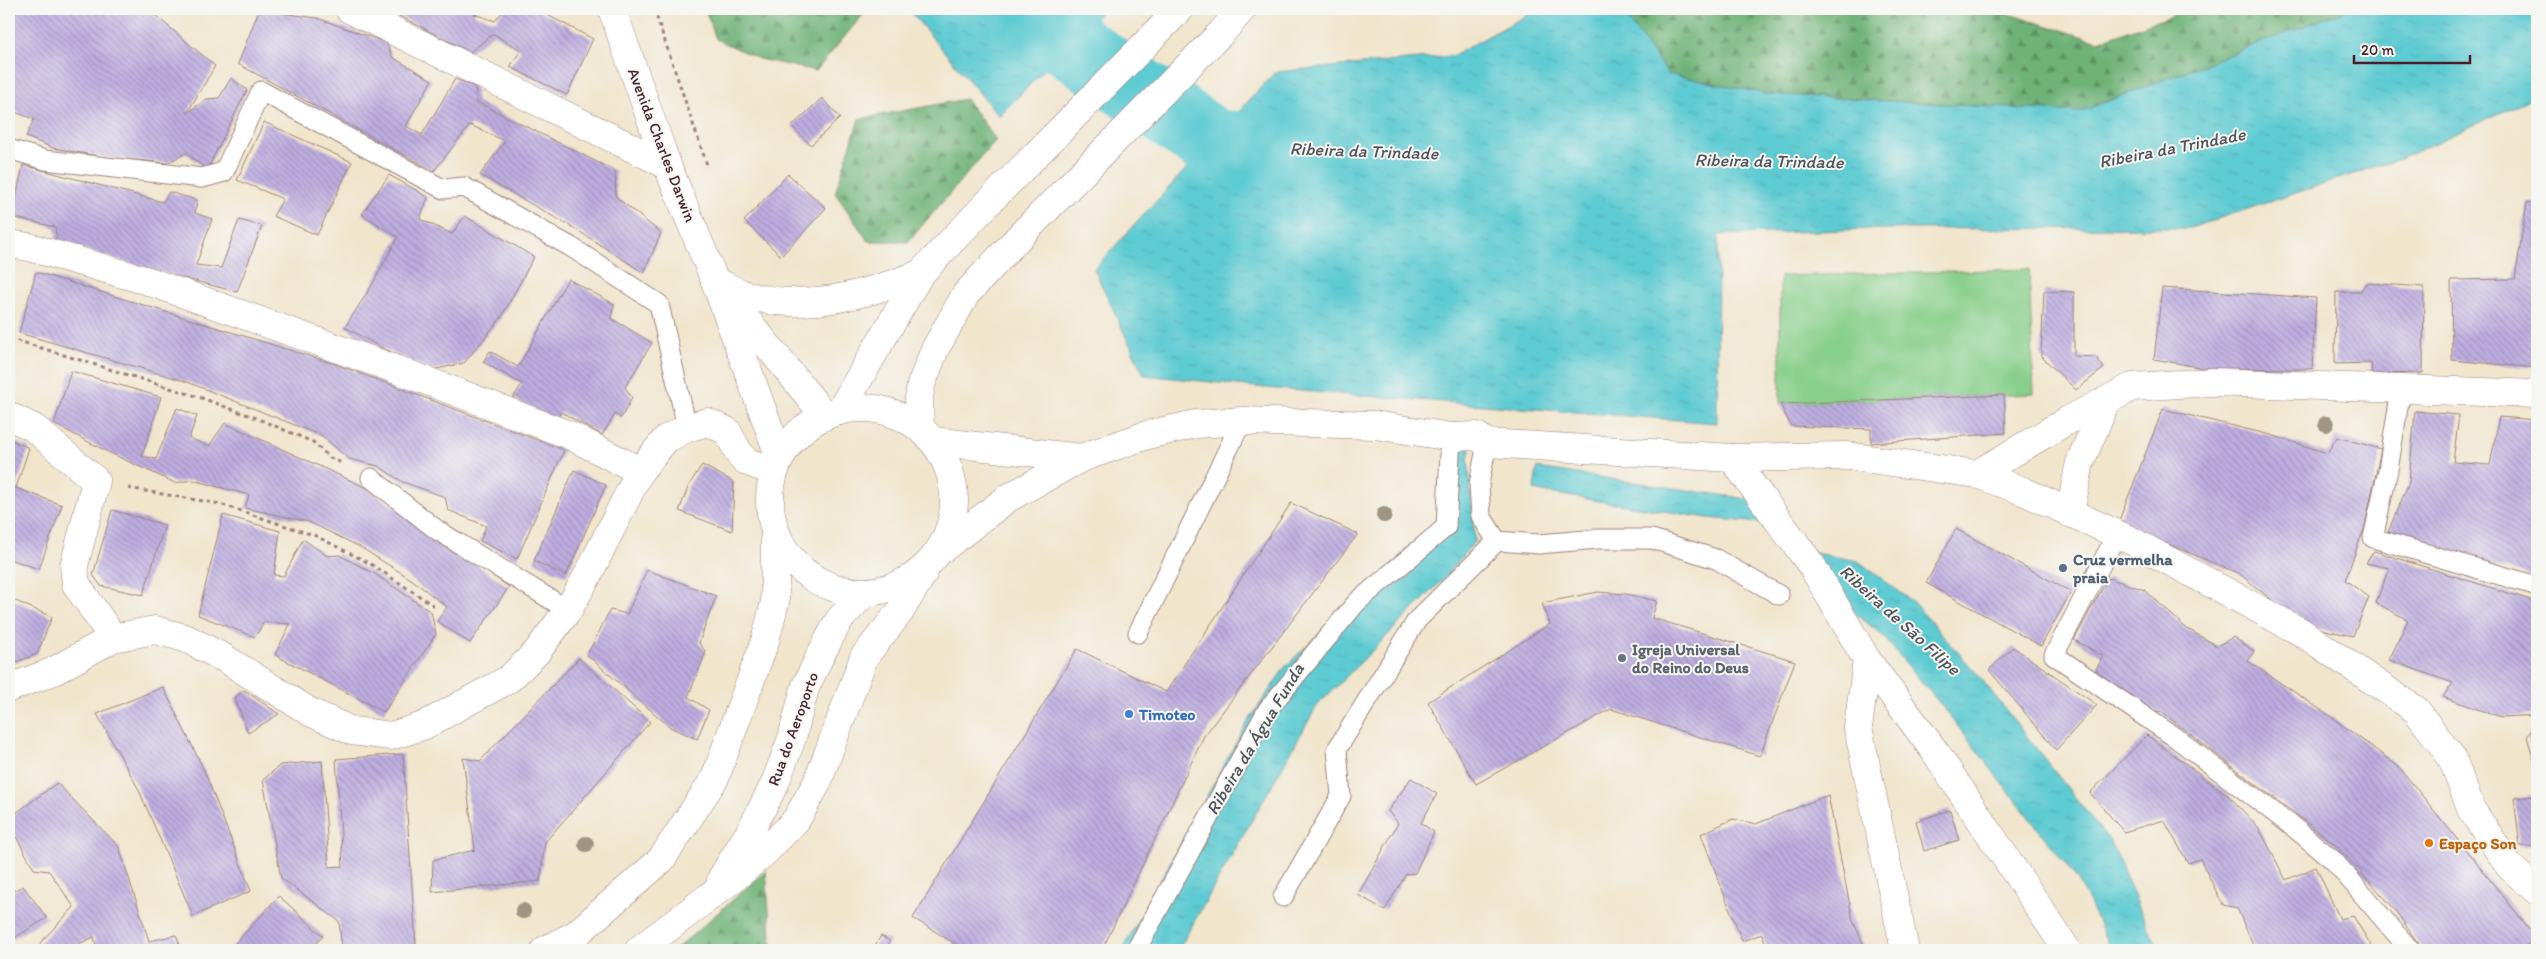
<svg xmlns="http://www.w3.org/2000/svg" width="2546" height="959" font-family="Itim,sans-serif">
	<defs>
		<pattern id="forest-firs" width="22" height="20" patternUnits="userSpaceOnUse" patternTransform="scale(1.25)"><rect width="22" height="20" fill="#6eb277"/><path d="M5 1l3.5 6h-7zM16 11l3.5 6h-7z" fill="#5c9062"/></pattern>
		<pattern id="water-ripples" width="26" height="14" patternUnits="userSpaceOnUse" patternTransform="scale(1.25)"><rect width="26" height="14" fill="#5dcbd2"/><path d="M2 4q2-2 4 0t4 0M15 11q2-2 4 0t4 0" fill="none" stroke="#52aeb4"/></pattern>
		<pattern id="building-back-hatch" width="6" height="6" patternUnits="userSpaceOnUse" patternTransform="scale(1.25)"><rect width="6" height="6" fill="#beaee1"/><path d="M-1 5l2 2M0 0l6 6M5-1l2 2" fill="none" stroke="#9c8db7"/></pattern>
	</defs>
	<rect width="100%" height="100%" fill="#f6f6f2"/>
	<filter id="ink" filterUnits="userSpaceOnUse"><feTurbulence type="fractalNoise" baseFrequency=".02" numOctaves="2"/><feDisplacementMap in="SourceGraphic" scale="10" xChannelSelector="R" yChannelSelector="G"/><feConvolveMatrix kernelMatrix="1 2 1 2 8 2 1 2 1" color-interpolation-filters="sRGB"/></filter>
	<filter id="wash" filterUnits="userSpaceOnUse"><feTurbulence type="fractalNoise" baseFrequency=".0096" numOctaves="4" result="noise"/><feDisplacementMap in="SourceGraphic" scale="20" xChannelSelector="R" yChannelSelector="G"/><feGaussianBlur stdDeviation="1.12" result="paint"/><feColorMatrix in="noise" values="0 0 0 0 0 0 0 0 0 0 0 0 0 0 0 0 0 1.4 0 .05"/><feComposite in="paint" operator="in"/></filter>
	<g filter="url(#wash)">
		<rect width="100%" height="100%" fill="#f1e5cc"/>
		<g fill="url(#forest-firs)" stroke="#5c6851">
			<path d="M705 9H866L867 10 816 71 759 59 716 39Z"/>
			<path d="M1620 9H1992L2098 41 2192 9H2349L2079 112 1767 94 1668 74Z"/>
			<path d="M966 99 996 140 908 242 868 241 835 193 859 119Z"/>
			<path d="M766 871 772 950H675Z"/>
		</g>
		<path fill="#88cf8b" stroke="#69775b" d="M2029 269 2034 394 1780 404V276Z"/>
		<g fill="url(#water-ripples)" stroke="#54757e">
			<path d="M908 9H1104L999 116Z"/>
			<path d="M1538 9H1620L1668 74 1767 94 2079 112 2349 9H2537V96L2402 158 2190 228 1868 229 1718 235 1717 423 1276 389 1144 375 1094 269 1275 72 1452 56Z"/>
			<path d="M1456 425 1475 426 1468 459 1475 541 1441 582 1317 706 1178 950H1122L1246 725 1285 667 1432 526 1446 503Z"/>
			<path d="M1537 468 1755 500 1815 553 1858 561 1913 602 1979 676 2112 844 2150 933 2161 950H2111L2078 880 1942 706 1882 635 1845 605 1804 577 1759 523 1708 518 1548 493 1534 490Z"/>
		</g>
		<g fill="none" stroke-linecap="round" stroke-linejoin="round">
			<path stroke="#5dcbd2" stroke-width="70" d="M1021 9 1215 145 1305 149"/>
		</g>
		<g id="blocks">
			<g fill="url(#building-back-hatch)">
				<path d="M9 9H148L215 66 187 113 207 99 219 98 231 78 247 90 207 170 186 153 167 163 104 157 53 148 26 137 34 119 9 110Z"/>
				<path d="M386 9H477L474 14 495 21 505 9H536L593 39 567 95 510 67 521 50 493 34 470 52Z"/>
				<path d="M259 10 317 18 387 43 392 57 432 80 406 126 422 135 455 79 475 87 477 102 615 171 616 197 661 233 644 273 577 230 480 175 505 141 470 125 434 171 238 64Z"/>
				<path d="M822 98 840 118 811 145 792 126Z"/>
				<path d="M264 122 352 162 317 235 273 216 283 199 237 180Z"/>
				<path d="M23 165 163 202 169 192 197 200 195 213 212 219 196 265 221 268 239 220 262 226 237 292 149 269 57 241 55 227 12 217Z"/>
				<path d="M788 174 826 208 781 256 744 221Z"/>
				<path d="M389 175 428 197 420 219 452 234 465 216 534 257 501 318 464 363 432 370 378 346 345 327 372 285 398 237 362 214Z"/>
				<path d="M2527 202 2537 203V368L2452 360 2451 280 2515 279Z"/>
				<path d="M36 272 335 364 564 450 517 559 480 541 486 526 448 510 445 497 403 482 378 466 349 459 322 436 185 381 19 333Z"/>
				<path d="M568 279 614 304 611 318 652 343 625 387 632 398 621 418 615 414 602 435 561 412 555 422 513 398 522 384 483 362 490 351 518 367Z"/>
				<path d="M2366 283 2424 287 2423 373 2372 374 2371 363 2335 364 2336 292H2360Z"/>
				<path d="M2162 288 2316 298 2312 369 2204 368 2154 359Z"/>
				<path d="M2044 291 2074 292V356L2096 357 2104 368 2076 390 2041 356Z"/>
				<path d="M71 371 161 397 142 456 156 459 177 408 197 416 189 438 209 446 225 423 367 488 509 587 470 643 437 621 447 607 411 579 360 547 309 522 245 508 249 495 192 480 175 483 108 452 54 424Z"/>
				<path d="M2004 395 2006 433 1871 443V429L1791 426 1780 404Z"/>
				<path d="M2163 409 2271 435 2327 453 2337 437 2381 449 2365 526 2345 580 2369 597 2353 636 2316 628 2285 611 2240 574 2118 523Z"/>
				<path d="M2415 411 2459 415 2453 462 2490 465 2499 417 2537 420V578L2388 532 2409 482Z"/>
				<path d="M9 439 29 448 16 488 62 505 39 569 9 559Z"/>
				<path d="M702 465 734 482 732 531 679 511 689 485Z"/>
				<path d="M574 470 606 485 566 576 534 561Z"/>
				<path d="M1291 503 1358 534 1204 736 1102 950H948L954 943 913 918 1077 649 1166 692Z"/>
				<path d="M112 510 165 525 143 595 101 586 93 575Z"/>
				<path d="M223 515 280 531 274 575 284 576 303 539 327 556 339 555 375 574 431 612 436 634 384 712 275 655 290 624 264 622 255 637 198 615Z"/>
				<path d="M1956 529 2071 592 2041 646 1926 583Z"/>
				<path d="M2374 551 2537 602V715L2501 717 2443 697 2453 683 2389 660 2408 620 2376 603 2389 568 2366 563Z"/>
				<path d="M647 570 716 596 699 643 706 652 688 697 709 710 697 739 670 727 587 655 610 610 627 614Z"/>
				<path d="M2108 578 2145 590 2186 628 2217 646 2233 637 2254 651 2248 661 2330 716 2399 767 2536 937 2521 950H2423L2392 906 2336 845 2161 712 2146 708 2094 674 2103 656 2074 640Z"/>
				<path d="M1598 592 1626 594 1657 601 1652 618 1795 661 1760 756 1611 709 1476 784 1428 702 1550 624 1542 603Z"/>
				<path d="M9 598 52 617 37 654 9 665Z"/>
				<path d="M2013 647 2097 705 2056 750 1989 670Z"/>
				<path d="M579 658 650 722 545 842 540 881 432 892 433 860 475 850 463 758 480 761Z"/>
				<path d="M163 687 204 770 251 891 193 916 138 788 97 714Z"/>
				<path d="M244 690 279 714 248 733 235 698Z"/>
				<path d="M2537 721V771L2527 737Z"/>
				<path d="M2147 735 2228 795 2259 828 2286 880 2316 867 2340 919 2353 916 2374 950H2255L2237 908 2223 905 2200 859 2188 863 2164 820 2124 832 2090 793Z"/>
				<path d="M403 754 416 945 342 950 339 921 281 878 263 780 280 765 322 761 329 867 343 866 336 759Z"/>
				<path d="M1411 778 1437 794 1421 823 1434 832 1415 873 1406 874 1385 910 1358 895 1398 823 1388 811Z"/>
				<path d="M57 783 119 847 149 941 176 935 182 950H97L94 937 66 950H42L40 943 74 907 49 871 34 869 9 824V818Z"/>
				<path d="M1828 795 1853 921 1866 950H1768L1762 934 1742 941 1701 834 1733 819 1756 824Z"/>
				<path d="M2537 796V846H2520L2514 798Z"/>
				<path d="M1950 810 1959 840 1924 851 1916 821Z"/>
				<path d="M23 886 47 918 9 941V893Z"/>
				<path d="M279 896 323 936 310 950H229Z"/>
				<path d="M881 936 890 941 885 950H872Z"/>
			</g>
		</g>
	</g>
	<g filter="url(#ink)">
		<use href="#blocks" fill-opacity="0" stroke="#9e827c" stroke-width="1"/>
		<g fill="none" stroke-linecap="round" stroke-linejoin="round">
			<g stroke="#9e827c" stroke-width="21">
				<g id="lane">
					<path d="M9 149 45 160 202 178 224 172 261 91 443 189 464 187 571 247 659 304 687 428"/>
					<path d="M2401 389 2388 470 2373 538 2537 586"/>
					<path d="M1487 443 1479 484 1481 516 1497 541 1539 544 1598 539H1652L1716 559 1779 595"/>
					<path d="M371 478 437 530 568 610"/>
					<path d="M2117 534 2054 655 2176 738 2297 830 2334 861 2410 950"/>
					<path d="M1138 633 1242 421"/>
					<path d="M1283 897 1341 796 1337 749 1417 620 1497 541"/>
					<path d="M1136 950 1268 709 1357 602 1446 527 1451 437"/>
				</g>
			</g>
			<g stroke="#9e827c" stroke-width="29">
				<g id="street">
					<path d="M349 9 667 165"/>
					<path d="M9 244 29 247 148 281 406 373 569 435 640 471"/>
					<path d="M9 416 34 428 96 481 74 566 76 584 113 638"/>
					<path d="M1732 458 1812 566 1867 660 1858 728 1905 950"/>
					<path d="M1977 474 2065 422 2132 387 2212 382 2537 394"/>
					<path d="M2070 513 2080 462 2107 400"/>
					<path d="M1867 660 1936 753 2067 950"/>
					<path d="M9 688 52 672 113 638 155 630 185 638 224 658 310 712 352 731 391 736 423 726 509 679 536 653 568 610 589 573 640 471 666 439 687 428 707 422 727 431 741 457 748 462 774 472"/>
				</g>
			</g>
			<g stroke="#9e827c" stroke-width="29">
				<g id="secondary">
					<path d="M612 9 667 165 715 281 780 458"/>
					<path d="M728 297 825 416"/>
					<path d="M933 441 1081 458"/>
					<path d="M937 553 1008 498 1081 458 1147 435 1196 424 1242 421 1375 425 1451 437 1477 436 1487 443 1732 458 1848 456 1977 474 2023 491 2132 541 2301 632 2416 710 2452 758 2471 809 2509 866 2537 891"/>
				</g>
			</g>
			<g stroke="#9e827c" stroke-width="29">
				<g id="primary">
					<path d="M715 281C724 285 733 290 743 294 802 313 865 295 920 274"/>
					<circle cx="862" cy="500" r="92"/>
					<path d="M840 411 920 274 991 200 1180 9"/>
					<path d="M920 428 919 398 921 385 935 349 966 294 1021 235 1222 32 1242 9"/>
					<path d="M721 879 752 828 775 783 792 738 805 688 820 656 839 620 864 593"/>
					<path d="M545 950 575 935 661 860 715 778 765 641 775 602V534"/>
					<path d="M639 950 739 874 766 851 796 820 817 783 864 657 899 613 924 572"/>
				</g>
			</g>
			<g stroke="#9e827c" stroke-width="3" stroke-dasharray="4 4" stroke-linecap="butt">
				<path d="M654 9 707 165"/>
				<path d="M9 338 199 397 256 418 313 442 330 458 344 464"/>
				<path d="M128 488 220 504 316 536 369 563 436 607"/>
			</g>
			<use href="#lane" stroke="#fff" stroke-width="19"/>
			<use href="#street" stroke="#fff" stroke-width="28"/>
			<use href="#secondary" stroke="#fff" stroke-width="28"/>
			<use href="#primary" stroke="#fff" stroke-width="28"/>
		</g>
		<g fill="#a09583">
			<circle cx="2326" cy="424" r="8"/>
			<circle cx="1384" cy="515" r="8"/>
			<circle cx="586" cy="844" r="8"/>
			<circle cx="523" cy="911" r="8"/>
		</g>
	</g>
	<circle fill="#5c6f8a" stroke="#f6f6f2" stroke-width="2" cx="2063" cy="568" r="5"/>
	<circle fill="#6b7280" stroke="#f6f6f2" stroke-width="2" cx="1622" cy="658" r="5"/>
	<circle fill="#3f7fe0" stroke="#f6f6f2" stroke-width="2" cx="1129" cy="714" r="5"/>
	<circle fill="#e8710a" stroke="#f6f6f2" stroke-width="2" cx="2429" cy="843" r="5"/>
	<g text-anchor="middle" dominant-baseline="central" stroke-width="4" stroke-linejoin="round" paint-order="stroke">
		<g font-size="16" fill="#4a1f2b" stroke="#f6f6f2">
			<text transform="translate(662 145) rotate(69)">Avenida Charles Darwin</text>
			<text transform="translate(793 729) rotate(-70)">Rua do Aeroporto</text>
		</g>
		<g font-size="16" font-weight="bold" fill="#4e5e75" stroke="#f6f6f2" text-anchor="start">
			<text x="2073" y="559">Cruz vermelha<tspan x="2073" dy="18">praia</tspan></text>
		</g>
		<g font-size="16" font-weight="bold" fill="#5b616d" stroke="#f6f6f2" text-anchor="start">
			<text x="1632" y="649">Igreja Universal<tspan x="1632" dy="18">do Reino do Deus</tspan></text>
		</g>
		<g font-size="16" font-weight="bold" fill="#366cbe" stroke="#f6f6f2" text-anchor="start">
			<text x="1139" y="714">Timoteo</text>
		</g>
		<g font-size="16" font-weight="bold" fill="#c56008" stroke="#f6f6f2" text-anchor="start">
			<text x="2439" y="843">Espaço Son</text>
		</g>
		<g font-size="18" font-style="italic" fill="#50535d" stroke="#f6f6f2">
			<text transform="translate(2172 148) rotate(-11)">Ribeira da Trindade</text>
			<text transform="translate(1364 151) rotate(2)">Ribeira da Trindade</text>
			<text transform="translate(1769 161) rotate(1)">Ribeira da Trindade</text>
			<text transform="translate(1900 620) rotate(42)">Ribeira de São Filipe</text>
			<text transform="translate(1255 739) rotate(-59)">Ribeira da Água Funda</text>
		</g>
	</g>
	<rect width="2546" height="959" fill="none" stroke="#f6f6f2" stroke-width="30"/>
	<path d="M2354 55v8h116v-8" fill="none" stroke="#4a1f2b" stroke-width="2.5"/>
	<text x="2361" y="55" font-size="15" fill="#4a1f2b" stroke="#f6f6f2" stroke-width="4" paint-order="stroke">20 m</text>
</svg>
